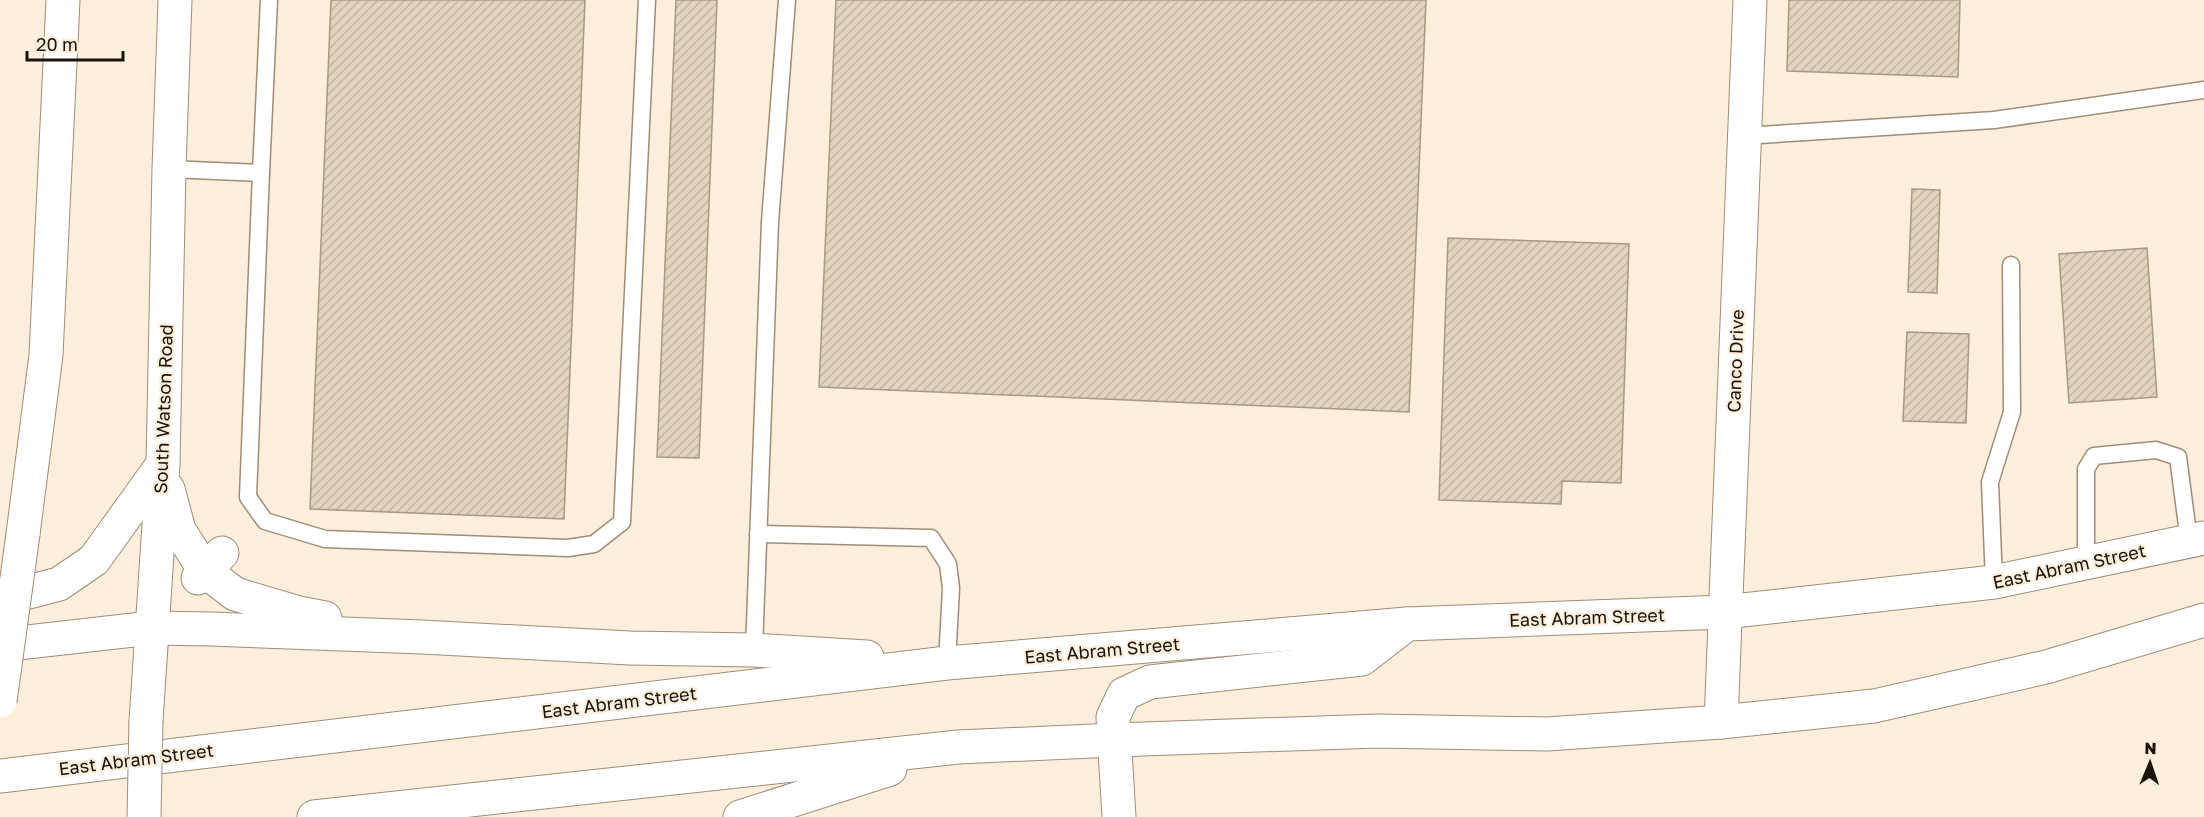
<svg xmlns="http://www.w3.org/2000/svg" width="2204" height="817" font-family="'Golos Text',sans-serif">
	<defs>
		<pattern id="building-hatch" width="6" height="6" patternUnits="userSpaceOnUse" patternTransform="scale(1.5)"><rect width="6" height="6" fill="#e5d4bd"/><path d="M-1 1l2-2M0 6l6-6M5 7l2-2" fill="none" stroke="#c4b5a1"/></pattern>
	</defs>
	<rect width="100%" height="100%" fill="#fdefdc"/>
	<g fill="url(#building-hatch)" stroke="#a99882" stroke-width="1.5">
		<path d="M331 0H585L564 519 310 509Z"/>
		<path d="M676 0H717L699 458 657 457Z"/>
		<path d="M836 0H1426L1409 412 819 387Z"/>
		<path d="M1789 0H1960L1958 77 1787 71Z"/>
		<path d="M1912 189 1940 190 1937 293 1908 292Z"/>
		<path d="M1448 238 1629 244 1621 483 1562 481 1561 504 1439 500Z"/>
		<path d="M2147 248 2157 397 2069 403 2059 254Z"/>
		<path d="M1907 332 1969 334 1966 423 1903 421Z"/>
	</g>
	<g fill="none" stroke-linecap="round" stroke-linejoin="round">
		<g stroke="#9e8d78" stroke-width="19">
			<g id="lane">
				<path d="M269 0 261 173 248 497 265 521 325 539 568 548 594 544 622 522 647 0"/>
				<path d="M1744 136 1994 120 2204 90"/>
				<path d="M169 169 261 173"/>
				<path d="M758 534 931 538 948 564 951 588 947 663"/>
				<path d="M2086 563V469L2094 456 2156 450 2178 457 2189 541"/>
				<path d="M1994 582 1990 482 2012 412 2011 265"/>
				<path d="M754 650 770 222 787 0"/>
			</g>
		</g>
		<g stroke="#9e8d78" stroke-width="35">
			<g id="street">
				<path d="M198 578 222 553"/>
				<path d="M1721 722 1750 0"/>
			</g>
		</g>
		<g stroke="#9e8d78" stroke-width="35">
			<g id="secondary">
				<path d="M168 489 179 530 205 571 235 594 299 613 325 618"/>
				<path d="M0 596 21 594 59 584 94 560 163 464"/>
				<path d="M0 645 151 628 211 629 422 637 630 648 754 650 867 657"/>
				<path d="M146 721 163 464 169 169 175 0"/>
				<path d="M0 776 947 663 1407 624 1725 612 1994 582 2204 538"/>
				<path d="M314 817 958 747 1115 740 1377 731 1547 734 1721 722 1874 706 2046 667 2204 620"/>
				<path d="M740 817 890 769"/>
				<path d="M1119 817 1113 717 1124 694 1150 682 1362 659 1407 624"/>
			</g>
		</g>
		<g stroke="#9e8d78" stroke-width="35">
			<path id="highway" d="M23 534 46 355 63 0"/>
		</g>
		<use href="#lane" stroke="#fff" stroke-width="16"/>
		<use href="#street" stroke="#fff" stroke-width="33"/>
		<use href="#secondary" stroke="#fff" stroke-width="33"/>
		<use href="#highway" stroke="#fff" stroke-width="33"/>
		<g stroke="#9e8d78" stroke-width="35" stroke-linecap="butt">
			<path id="secondary-bridge" d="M144 817 146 721"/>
		</g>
		<g stroke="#9e8d78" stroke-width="35" stroke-linecap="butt">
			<path id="highway-bridge" d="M0 701 23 534"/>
		</g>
		<use href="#secondary-bridge" stroke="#fff" stroke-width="33"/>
		<use href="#highway-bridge" stroke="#fff" stroke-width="33"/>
	</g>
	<g text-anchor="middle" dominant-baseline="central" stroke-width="4.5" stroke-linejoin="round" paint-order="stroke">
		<g font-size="18" fill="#19130b" stroke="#fdefdc">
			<text transform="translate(1735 361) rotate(-88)">Canco Drive</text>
			<text transform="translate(163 409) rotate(-88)">South Watson Road</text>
			<text transform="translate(2069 566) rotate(-12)">East Abram Street</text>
			<text transform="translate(1587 617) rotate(-2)">East Abram Street</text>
			<text transform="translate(1102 650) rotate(-5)">East Abram Street</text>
			<text transform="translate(619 702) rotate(-7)">East Abram Street</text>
			<text transform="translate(136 759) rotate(-7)">East Abram Street</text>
		</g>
	</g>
	<g transform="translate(2150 763) rotate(2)" stroke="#fdefdc" stroke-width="4.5" paint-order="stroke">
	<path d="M0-4.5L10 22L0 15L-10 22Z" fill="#19130b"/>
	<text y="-9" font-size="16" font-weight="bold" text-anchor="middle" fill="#19130b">N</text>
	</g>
	<path d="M27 51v9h96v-9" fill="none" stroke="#19130b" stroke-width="3"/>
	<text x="36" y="51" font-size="18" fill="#19130b" stroke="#fdefdc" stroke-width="4.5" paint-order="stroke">20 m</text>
</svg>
